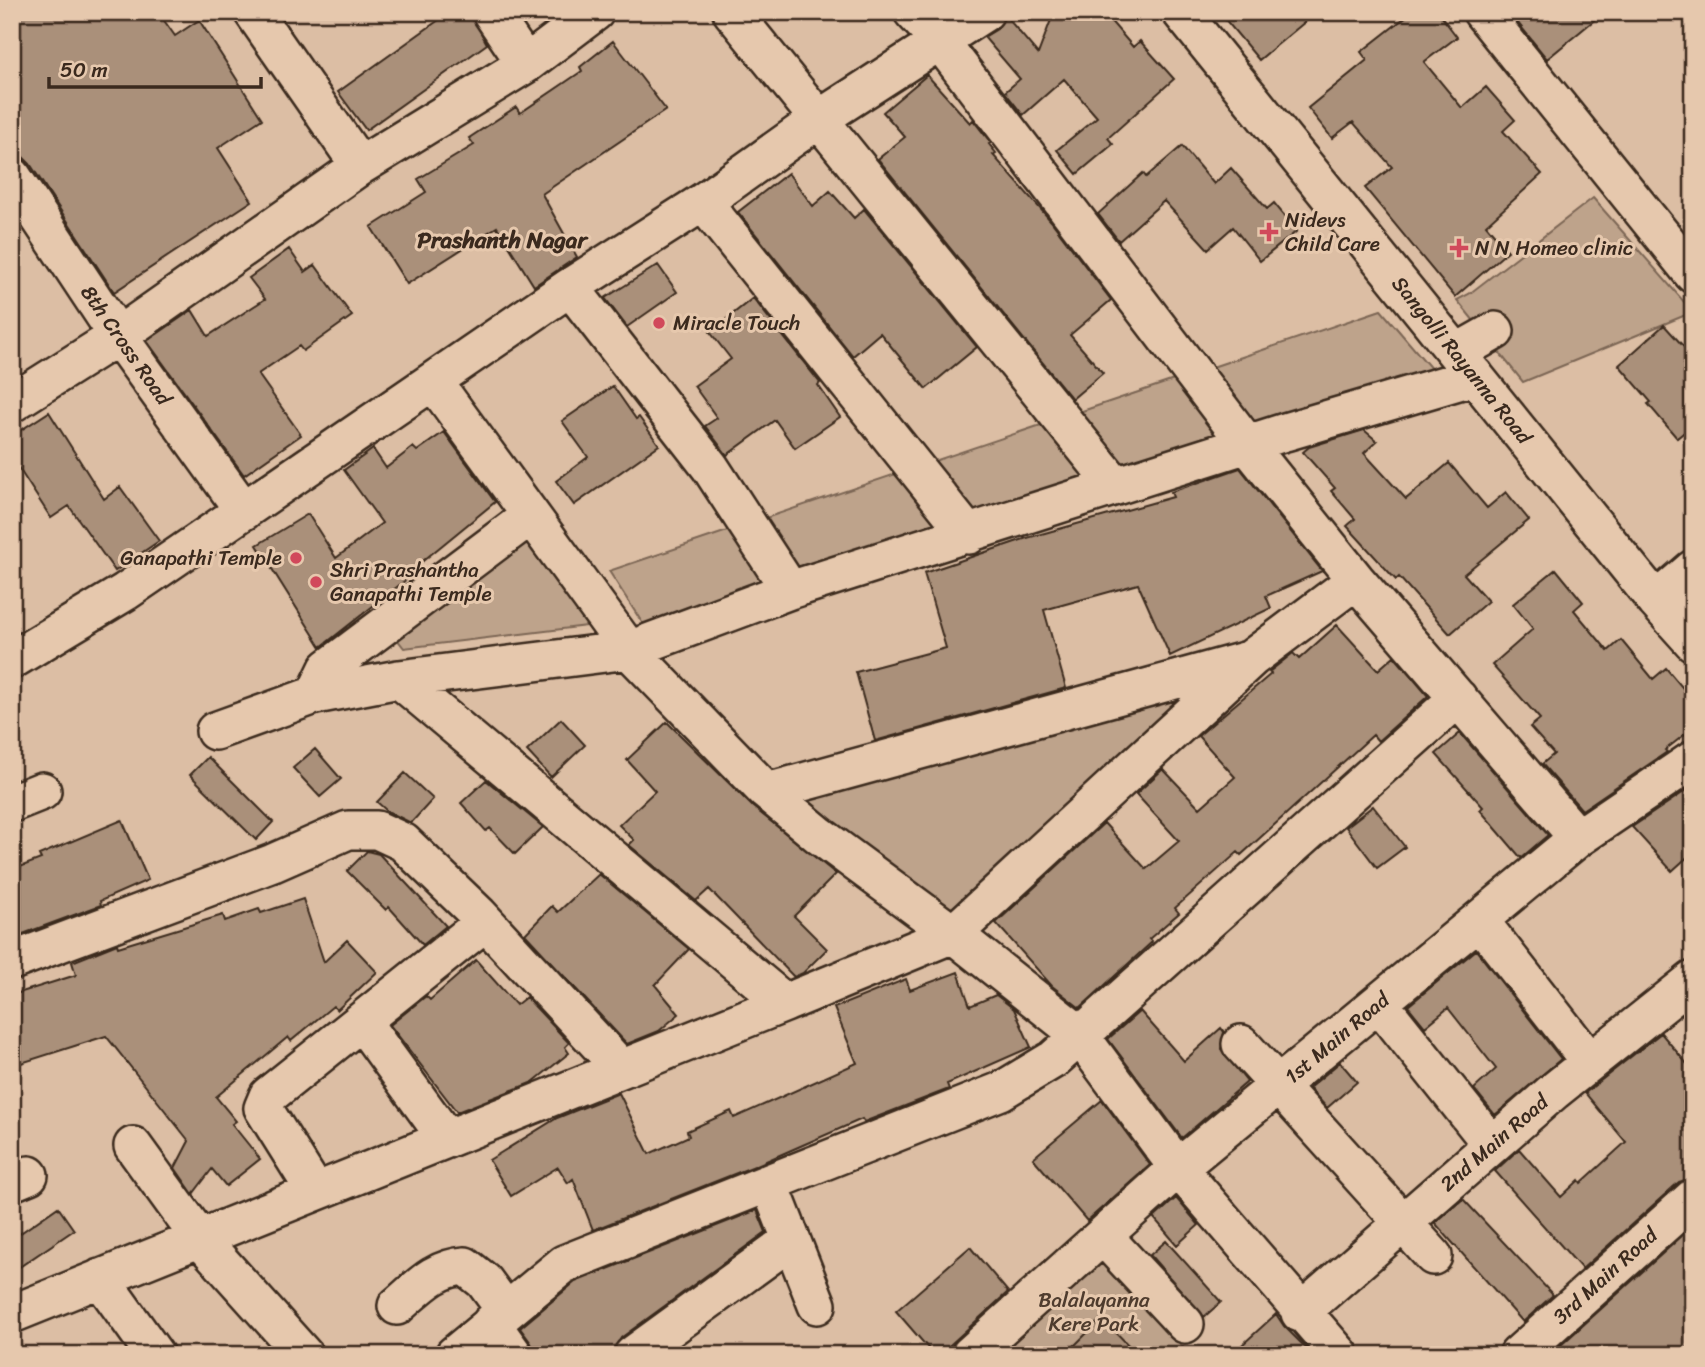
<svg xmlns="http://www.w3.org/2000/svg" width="1705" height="1367" viewBox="0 0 1705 1367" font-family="Sriracha,sans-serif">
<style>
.green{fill:#bea38b;stroke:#7c6654;stroke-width:2}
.building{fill:#aa907a;stroke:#3b2a1e;stroke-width:2}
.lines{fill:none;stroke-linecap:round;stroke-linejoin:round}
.minor-casing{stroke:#3b2a1e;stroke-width:42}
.minor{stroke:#e6c8ad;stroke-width:37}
.poi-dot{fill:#d1495b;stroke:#e6c8ad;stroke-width:2.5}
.labels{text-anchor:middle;stroke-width:6;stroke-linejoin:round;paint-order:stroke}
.poi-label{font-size:21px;fill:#3b2a1e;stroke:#e6c8ad;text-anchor:start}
.street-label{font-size:21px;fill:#3b2a1e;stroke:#e6c8ad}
.park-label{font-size:21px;fill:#4f3c2e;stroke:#e6c8ad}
.neighbourhood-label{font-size:23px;font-weight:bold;fill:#3b2a1e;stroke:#e6c8ad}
</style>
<rect width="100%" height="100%" fill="#dcbea4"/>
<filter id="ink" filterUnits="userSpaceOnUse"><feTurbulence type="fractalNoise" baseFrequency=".0143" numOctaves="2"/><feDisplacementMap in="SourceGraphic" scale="14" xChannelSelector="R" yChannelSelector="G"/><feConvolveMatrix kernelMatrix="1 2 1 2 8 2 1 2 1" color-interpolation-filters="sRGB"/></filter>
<g filter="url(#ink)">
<path class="green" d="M1593,198l100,114 -170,70 -66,-82 12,-6z
M1381,310l58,68 -796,246 -34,-53z
M518,521l69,105 -183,22 -10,-13z
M1223,674l-269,247 -166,-125z
M1098,1253l92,102h-209z"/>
<path class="building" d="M12,12h146l17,24 24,-16 63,99 -44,29 34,53 -138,91 -84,-128 -18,-18z
M450,12h20l17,32 -121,86 -28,-38z
M1054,12h49l30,35 7,-6 34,38 -66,59 5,6 -36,30 -20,-24 40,-33 -33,-38 -41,36 -18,-23 15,-13 -36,-42 13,-8 8,-14 33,39z
M1219,12h98l-58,48z
M1412,12h26l19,25 -33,25 38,46 24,-21 29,33 -12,11 39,43 -56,51 22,26 -53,46 -90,-109 27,-21 -39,-45 -21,16 -24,-30 59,-48 -6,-8z
M1509,12h95l-57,47z
M613,41l53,69 -124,84 35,63 -43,29 -37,-59 -90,57 -36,-57 55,-35 -8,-13 56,-34 -5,-7 47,-31 4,6 62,-42 -2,-4z
M927,75l43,48 3,-3 18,23 -2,1 7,9 -3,2 58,66 60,79 -41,35 33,38 -31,26 -194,-240 27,-22 -22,-25z
M1182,146l32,38 17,-16 36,41 7,-6 23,28 -37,30 -27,-34 -25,22 -44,-48 -45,40 -21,-27 45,-41 3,4z
M788,173l25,33 17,-15 24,27 10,-9 113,138 -51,42 -46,-56 -27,23 -115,-144z
M289,249l16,23 10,-7 37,51 -49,35 -4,-5 -41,28 43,61 -57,40 -97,-134 45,-31 16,26 57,-37 -16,-21z
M658,265l19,27 -50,35 -22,-29z
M753,298l67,85 -2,2 22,32 -45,31 -20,-28 -48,35 -22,-29 12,-8 -23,-32 37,-27 -21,-27z
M1664,325l29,32v68l-16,13 -29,-34 3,-2 -32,-37z
M613,386l23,33 3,-2 20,28 -85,60 -18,-24 32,-24 -26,-36z
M49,412l55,87 16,-12 39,54 -44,30 -46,-65 -18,12 -39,-60v-22z
M1364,430l13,11 -13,12 42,46 43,-36 38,45 19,-16 23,28 -65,54 24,27 -38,33 -51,-57 -3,3 -49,-54 8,-7 -24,-28 4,-3 -32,-36 6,-5z
M444,432l51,70 -82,67 3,3 -95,75 -64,-102 51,-31 28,44 46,-35 -38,-53 29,-21 13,19 27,-21 4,4z
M1240,468l82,103 -56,25 5,12 -101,48 -32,-72 -94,26 22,78 -191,53 -19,-69 90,-24 -22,-75 103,-35 146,-41 -2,-5z
M1556,569l27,33 -9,8 34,41 13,-11 32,39 13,-11 27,32v28l-28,22 2,2 -85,58 -40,-46 12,-10 -24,-27 10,-8 -48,-54 41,-36 -20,-25z
M1337,625l41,45 16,-14 34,40 -50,45 -5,-6 -101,92 -31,28 -3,-3 -63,56 4,5 -30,26 3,3 -72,66 -28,-22 -56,-63 108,-100 42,46 33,-28 -43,-47 27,-25 37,39 35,-31 -37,-41 73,-62 -2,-2 24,-19 6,6z
M561,719l24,26 -34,32 -24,-26z
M667,722l86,85 83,67 -42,42 33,33 -24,24 -9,4 -85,-88 -13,12 -67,-56 5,-5 -15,-15 36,-34 -28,-31z
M1460,733l88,102 -27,23 -41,-48 3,-3 -47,-53z
M315,749l26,30 -21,18 -27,-29z
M208,757l65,65 -17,18 -66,-65z
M405,773l28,26 -22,24 -24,-12 -10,-9z
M486,780l57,47 -28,27 -25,-26 -4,3 -25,-28z
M1693,786v66l-21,19 -40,-44z
M1373,806l32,41 -28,21 -31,-41z
M122,820l26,60 -48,21 1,4 -89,33v-68l29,-11 -2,-4z
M367,851l12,3 67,72 -23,19 -34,-38 -3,3 -39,-39z
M599,874l90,75 -34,36 24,29 -20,17 -32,13 -102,-110 27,-28 6,6z
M303,899l21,63 23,-22 30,32 -40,38 -4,-4 -42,35 -3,-4 -72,60 20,24 -4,3 28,35 -34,27 -14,-17 -19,25 -18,-26 14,-27 -83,-105 -94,30v-71l64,-20 -4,-13 45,-18 1,3 105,-32 2,6 34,-12 2,4z
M1476,950l85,109 -66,56 -21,-26 22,-20 -48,-61 -23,19 -17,-21z
M476,960l40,45 10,-8 43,46 -4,4 4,6 -36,29 -76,30 -67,-87 36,-29 4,4z
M958,972l12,34 26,-11 18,14 17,38 -84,37 2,5 -85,33 -2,-3 -105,46 -164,65 -20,-51 -5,4 -10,-16 -47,29 -22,-36 68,-42 62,-25 30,61 40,-18 -2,-5 44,-20 3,7 123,-55 -23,-55 72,-29 4,11z
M1140,1011l44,50 37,-33 3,4 -3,17 26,33 -65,56 -74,-99z
M1661,1033l32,38v107l-14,4 -97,87 -87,-98 24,-22 42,48 18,-17 2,3 45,-41 -41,-49z
M1340,1062l17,20 -30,26 -18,-20z
M1102,1100l48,65 -63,56 -54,-63z
M1176,1198l23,27 -22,20 -23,-27z
M1463,1199l90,96 -30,27 -88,-99z
M58,1207l16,23 -62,42v-33z
M757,1210l9,22 -145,106 -9,17h-77l-4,-12 -11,-15 55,-46z
M1693,1226v129h-143z
M1166,1241l55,61 -17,15 -54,-62z
M970,1247l38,45 -69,63h-5l-38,-44z
M1276,1314l8,12 25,25 -4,4h-74z
M1102,1318l36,37h-73z"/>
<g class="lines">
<g class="minor-casing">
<path id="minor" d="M253,12l107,154
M491,12l35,52
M732,12l384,474
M913,12l26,28 308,404 109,136 222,258
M1181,12l475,589 37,41
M1482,12l211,262
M12,176l106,160 126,175
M703,202l266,333
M570,287l133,-85 116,-83 166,-107
M1456,353l39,-22
M433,381l196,269 137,141 53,44 134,99 126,100 99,134 162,187
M12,403l106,-67 242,-170 166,-102 69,-52
M1656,601l37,-32
M12,660l113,-68 445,-305 140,180 80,123
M399,679l386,324 168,-69 299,-276 104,-78
M315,695l13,-27 202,-152
M215,731l100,-36 84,-16 230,-29 161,-60 495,-158 190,-56
M767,792l481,-132
M12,803l30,-12
M1479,920l111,142
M12,961l261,-98 75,-33h29l26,12 76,73 141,152
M1379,1003l113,142
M362,1022l85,117
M1241,1044l192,212
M133,1146l68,94 103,115
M12,1182l17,-7
M769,1183l48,122
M315,1191l-52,-83 5,-12 217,-174
M1104,1237l81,87
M100,1278l55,77
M397,1306c22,-19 38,-38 68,-40l19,15 22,30
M1300,1313l254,-222 139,-111
M12,1314l773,-311
M491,1323l23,32
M454,1355l110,-91 437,-173 53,-32 404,-361
M633,1355l158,-115
M970,1355l208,-187 301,-248 99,-82 115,-78
M1518,1355l175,-157"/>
</g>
<use href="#minor" class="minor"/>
</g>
</g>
<g class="poi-dot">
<path d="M1265.5 221.5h7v7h7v7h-7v7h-7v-7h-7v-7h7z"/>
<path d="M1455.5 237.5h7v7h7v7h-7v7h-7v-7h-7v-7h7z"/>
<circle cx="659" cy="323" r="7"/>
<circle cx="296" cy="558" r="7"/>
<circle cx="316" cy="582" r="7"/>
</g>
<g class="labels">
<g class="poi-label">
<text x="1285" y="227">Nidevs<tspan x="1285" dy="24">Child Care</tspan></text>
<text x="1475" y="255">N N Homeo clinic</text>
<text x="673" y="330">Miracle Touch</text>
<text x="282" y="565" text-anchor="end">Ganapathi Temple</text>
<text x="330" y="577">Shri Prashantha<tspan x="330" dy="24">Ganapathi Temple</tspan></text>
</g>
<g class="street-label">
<text transform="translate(126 345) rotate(55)" y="7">8th Cross Road</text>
<text transform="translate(1462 360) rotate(51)" y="7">Sangolli Rayanna Road</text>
<text transform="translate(1337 1038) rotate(-40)" y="7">1st Main Road</text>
<text transform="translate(1494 1143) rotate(-41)" y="7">2nd Main Road</text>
<text transform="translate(1605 1276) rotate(-42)" y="7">3rd Main Road</text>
</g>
<g class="park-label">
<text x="1094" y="1307">Balalayanna<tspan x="1094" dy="24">Kere Park</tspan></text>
</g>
<g class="neighbourhood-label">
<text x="502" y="248">Prashanth Nagar</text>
</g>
</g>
<rect width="1705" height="1367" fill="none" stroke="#e6c8ad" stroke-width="42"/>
<rect x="21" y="21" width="1663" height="1325" fill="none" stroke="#3b2a1e" stroke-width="2.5" filter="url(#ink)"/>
<path d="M49 77v10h212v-10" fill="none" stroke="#3b2a1e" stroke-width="3.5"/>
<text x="60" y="77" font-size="21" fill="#3b2a1e" stroke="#e6c8ad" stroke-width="5" paint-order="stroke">50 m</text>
</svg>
